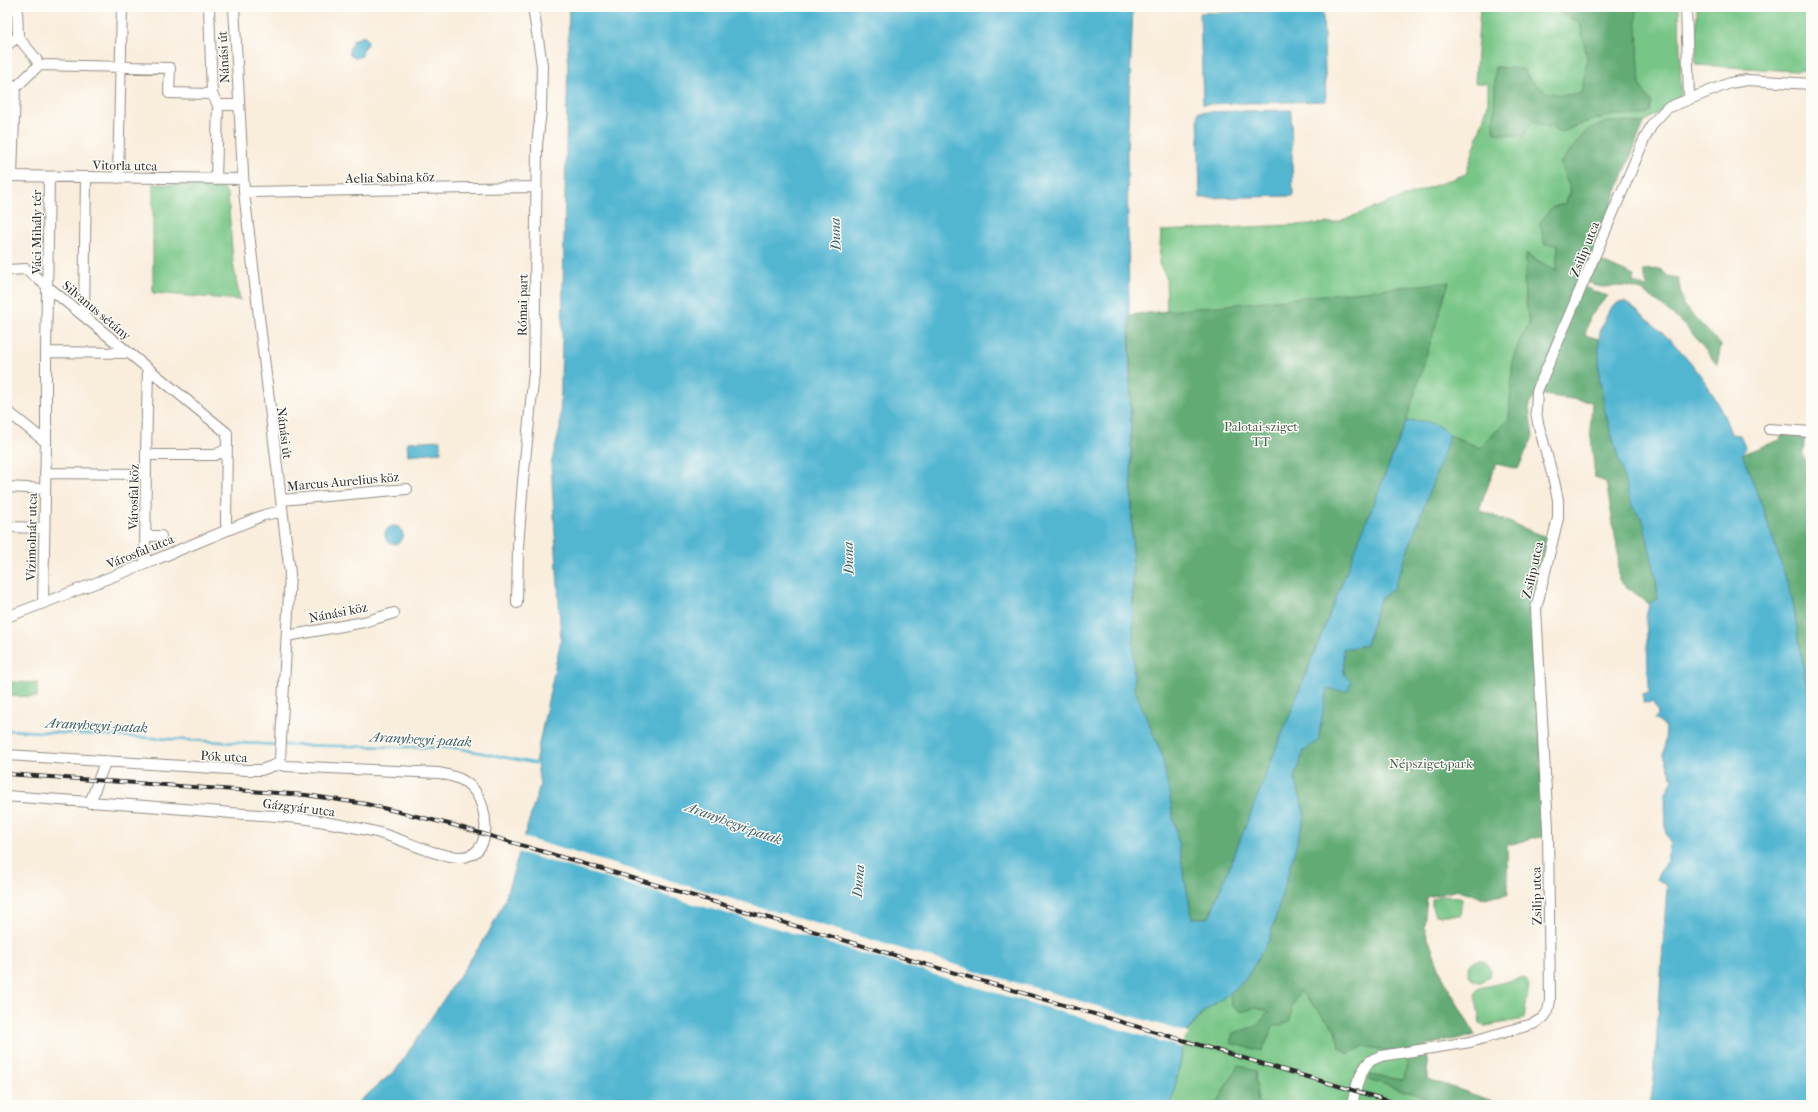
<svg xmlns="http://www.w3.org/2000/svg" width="1818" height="1112" viewBox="0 0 1818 1112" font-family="'IM FELL French Canon',serif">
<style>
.green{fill:#78c687;stroke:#527859}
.forest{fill:#62ab74;stroke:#466b50}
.water{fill:#53b6d1;stroke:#3f707e}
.pier{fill:#f9eddc}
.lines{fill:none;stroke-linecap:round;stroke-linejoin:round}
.stream{stroke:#53b6d1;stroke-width:2.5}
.minor-casing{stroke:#928c84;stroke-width:12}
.minor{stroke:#fff;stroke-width:10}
.rail-casing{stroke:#2b2b2b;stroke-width:4}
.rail{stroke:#fdfcf7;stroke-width:2.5;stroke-dasharray:8;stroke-linecap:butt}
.labels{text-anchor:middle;stroke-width:3;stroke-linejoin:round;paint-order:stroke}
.street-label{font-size:13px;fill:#2b2b2b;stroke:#fdfcf7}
.park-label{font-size:13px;fill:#46614b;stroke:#fdfcf7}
.water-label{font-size:14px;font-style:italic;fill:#395c65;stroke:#fdfcf7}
</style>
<rect width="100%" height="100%" fill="#fdfcf7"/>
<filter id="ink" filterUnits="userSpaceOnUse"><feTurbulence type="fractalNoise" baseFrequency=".025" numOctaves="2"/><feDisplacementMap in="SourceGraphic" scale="8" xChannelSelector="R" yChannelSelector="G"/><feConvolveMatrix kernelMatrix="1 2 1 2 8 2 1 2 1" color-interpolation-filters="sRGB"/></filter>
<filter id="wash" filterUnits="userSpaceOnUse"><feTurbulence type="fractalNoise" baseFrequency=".012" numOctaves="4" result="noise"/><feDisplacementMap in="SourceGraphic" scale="16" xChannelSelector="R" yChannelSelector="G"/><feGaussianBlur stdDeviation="0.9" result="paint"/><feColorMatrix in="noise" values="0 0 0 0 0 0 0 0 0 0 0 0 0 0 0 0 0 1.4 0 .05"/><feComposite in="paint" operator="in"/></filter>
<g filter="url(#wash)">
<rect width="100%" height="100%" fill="#f9eddc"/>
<path class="green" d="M1480,7h199l2,89 -37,27 -37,-1 -43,82 -13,4 7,37 -2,26 -29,-17 -3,32 5,38 -9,16 -7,19 -4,59 -29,30 -27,-11 43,26 -17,47 74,30 -17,69 7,227 -36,9 1,49 -24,4 -26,-8 -31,7 -4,30 20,51 32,57 -49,10 2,34 76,26h-333l10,-46 1,-20 22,-27 26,-19 15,-13 161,-558 -276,-107 37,-4 -1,-34 -7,-13 2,-33 173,-8 132,-49 22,-70v-21h-13z
M1697,7h114v65l-115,-7z
M153,184l70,3 5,8 5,68 7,37 -87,-7z
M11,682l26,1v14l-27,-1z
M1440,896l20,1 2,2 -2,16h-25l-3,-7v-9z
M1468 971a11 11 0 1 1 22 0a11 11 0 1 1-22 0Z
M1522,978l4,3 3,4 -5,34 -39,7 -5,-3 -5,-30 4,-5z"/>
<path class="forest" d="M1555,7h81l4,79 12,17 -2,9c-10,7 -21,2 -33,3 -19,2 -38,10 -55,17l-30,-11 -8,15 -30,-3 1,-66 28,2c13,24 33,29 59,24l5,-35 -7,-36 -18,-7z
M1607,122l37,1 -53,134 43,19 -1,6 15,7 -5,-19 17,-1 8,7 10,2 5,27 38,40 -4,20 -25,-32 -20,-19 -22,-18 -12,-7 -13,-3 -24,1 -15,-5 -2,5 23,9 -17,21 -5,18 14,4v36l6,36 27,95 11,14 13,57 2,21 -9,6 -30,-23 -1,-27 -12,-72 -11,-4 -5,-49 2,-27 -55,-8 -8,11 4,32 -15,32 -22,-5 -17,46 74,30 -17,69 7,227 -36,9 1,49 -24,4 -26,-8 -31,7 -3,30 19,51 32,57 -49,10 2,34 76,26h-56l-80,-26 2,-4 34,5 4,-25 -44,-9 -15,8 -10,-6 -3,-18 -36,-39 -8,15 -2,16 -17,5 -11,24 -32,-8 3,-10 23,-7 13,-14 -13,-5 -14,5 -11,-7 -1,-12 15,-13 24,-40 36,-125 -10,-37 9,-28 14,-9 9,-53 15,3 6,-1 -4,-16 -1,-25 23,-4 14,-46 14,-11 56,-153 30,13 29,-30 4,-59 7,-19 9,-16 -5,-38 2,-32 30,17 2,-26 -14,-1 -4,-21 11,-15 13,-4 7,-12 -11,-29 27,-33z
M1449,282l-43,140 -197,496h-17l-30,-163 -28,-67 -4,-373z
M1781,435l24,1 -2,18 8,27v87h-2l2,11v134l-19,-115 -28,-87 -22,-57 38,-14z
M1238,1065l17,6 3,34h-52l12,-3z"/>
<path class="water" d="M569,7h564l-6,146 7,535 28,67 30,163h17l197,-496c19,-4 30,1 44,13l-56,153 -14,11 -14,46 -23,4 1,25 7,8 -3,8 -6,1 -15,-3 -9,53 -14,9 -9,28 10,37 -36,125 -24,40 -15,13 -27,19 -21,27 -1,20 -10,46h-816l41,-35 93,-138 15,-30 36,-117 -4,-27 25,-119 -10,-175 9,-35z
M1323,10l3,91 -123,3 -3,-91z
M364,36l3,3 1,4 -5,6 -1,7 -7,2 -5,-3 -1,-7 3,-2 1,-6z
M1291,110l2,86 -93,2 -2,-86z
M1619,302h6c46,33 88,77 106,132l9,1 6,13 -4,6 22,57 28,87 19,115v392h-161l4,-27 13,-192 -10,-7 9,-17 5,-19 -5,-9 -1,-40 8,-14 -9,-25 2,-28 -12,-8 4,-6 -4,-11 -11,1v-9l6,-2 -3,-76 3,-12 9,-6 -2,-21 -13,-57 -11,-14 -27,-95 -6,-36v-36l2,-11 8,-18z
M440,440l1,12 -33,3 -1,-13z
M385 535a9 9 0 1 1 18 0a9 9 0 1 1-18 0Z"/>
<path class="pier" d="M522,837l390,115 277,81 -5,7 -1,8 -509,-150 -156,-46z"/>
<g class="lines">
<path class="stream" d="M7,730l271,15
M283,745l173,3 83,16"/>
</g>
</g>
<g filter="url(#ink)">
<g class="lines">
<g class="minor-casing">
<path id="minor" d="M209,7l3,87 6,11 -2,75
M234,7l10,185 46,382 -10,185 -2,5
M1686,7l3,91
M7,45l11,-8
M39,65l131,3 -1,25 43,1
M7,80l8,8
M218,105h21
M7,176l236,3
M12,176l3,-88 24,-23 -3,-6 -18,-22 -1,-30
M49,177l-3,175 82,1
M118,178l4,-171
M244,192l292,-5
M7,270l19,-1 201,164 -1,91 2,6
M84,316l2,-138
M148,369l-2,86h69l10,-5
M7,411l39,31 -3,161
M1769,429l42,3
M46,442v-90
M45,473l101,1
M7,487l38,2
M281,500l126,-11
M7,527l37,1
M145,536h16
M145,564l1,-109
M517,603l1,-56 5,-66 11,-109 3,-227 4,-34 1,-46 -9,-58
M7,617l138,-53 119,-49 18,-4
M287,636l77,-14 30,-9
M7,755l239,15h15l17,-6 7,2 154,7c13,3 25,5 34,16 16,18 21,68 -13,68 -29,-1 -56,-18 -84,-25 -20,-5 -41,-8 -62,-12 -28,-4 -56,-5 -84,-7 -74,-7 -149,-11 -223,-17
M90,803l15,-41
M1352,1105c2,-13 8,-34 17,-43 3,-3 8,-4 12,-6l89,-14 63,-18 10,-6 5,-7 2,-11 -2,-172 -12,-219 22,-91v-18l-4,-19 -16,-58 -2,-11 1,-21 107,-251 9,-17 14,-15 63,-25 17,-3 64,4"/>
</g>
<use href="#minor" class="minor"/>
<g class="rail-casing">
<path id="rail" d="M7,774l299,21 60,9 87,21 950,280"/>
</g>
<use href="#rail" class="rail"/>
</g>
</g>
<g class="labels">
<g class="street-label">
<text transform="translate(223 57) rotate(-93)" y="5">Nánási út</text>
<text transform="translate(125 165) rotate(1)" y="5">Vitorla utca</text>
<text transform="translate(390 177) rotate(-1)" y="5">Aelia Sabina köz</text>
<text transform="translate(36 232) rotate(-90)" y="5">Váci Mihály tér</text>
<text transform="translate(1584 249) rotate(-68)" y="5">Zsilip utca</text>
<text transform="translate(522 305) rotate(-89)" y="5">Római part</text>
<text transform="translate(97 310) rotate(40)" y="5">Silvanus sétány</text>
<text transform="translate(285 433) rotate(83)" y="5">Nánási út</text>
<text transform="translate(343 481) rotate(-5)" y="5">Marcus Aurelius köz</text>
<text transform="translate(133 497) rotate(-89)" y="5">Városfal köz</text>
<text transform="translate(31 537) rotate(-89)" y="5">Vízimolnár utca</text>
<text transform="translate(140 551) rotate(-22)" y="5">Városfal utca</text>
<text transform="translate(1532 570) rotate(-77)" y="5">Zsilip utca</text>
<text transform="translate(338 612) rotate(-11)" y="5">Nánási köz</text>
<text transform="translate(224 756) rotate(3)" y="5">Pók utca</text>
<text transform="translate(299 807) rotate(7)" y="5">Gázgyár utca</text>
<text transform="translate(1536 896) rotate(-91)" y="5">Zsilip utca</text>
</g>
<g class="park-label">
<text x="1261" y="431">Palotai-sziget<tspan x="1261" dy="15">TT</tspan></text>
<text x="1431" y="768">Népsziget park</text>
</g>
<g class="water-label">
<text transform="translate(835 234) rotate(-92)" y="5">Duna</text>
<text transform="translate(848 558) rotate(-92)" y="5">Duna</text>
<text transform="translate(97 725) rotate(3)" y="5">Aranyhegyi-patak</text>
<text transform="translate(421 739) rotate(3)" y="5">Aranyhegyi-patak</text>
<text transform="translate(734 823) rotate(20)" y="5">Aranyhegyi-patak</text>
<text transform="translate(858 881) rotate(-86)" y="5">Duna</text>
</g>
</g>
<rect width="1818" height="1112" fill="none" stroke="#fdfcf7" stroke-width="24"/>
</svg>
